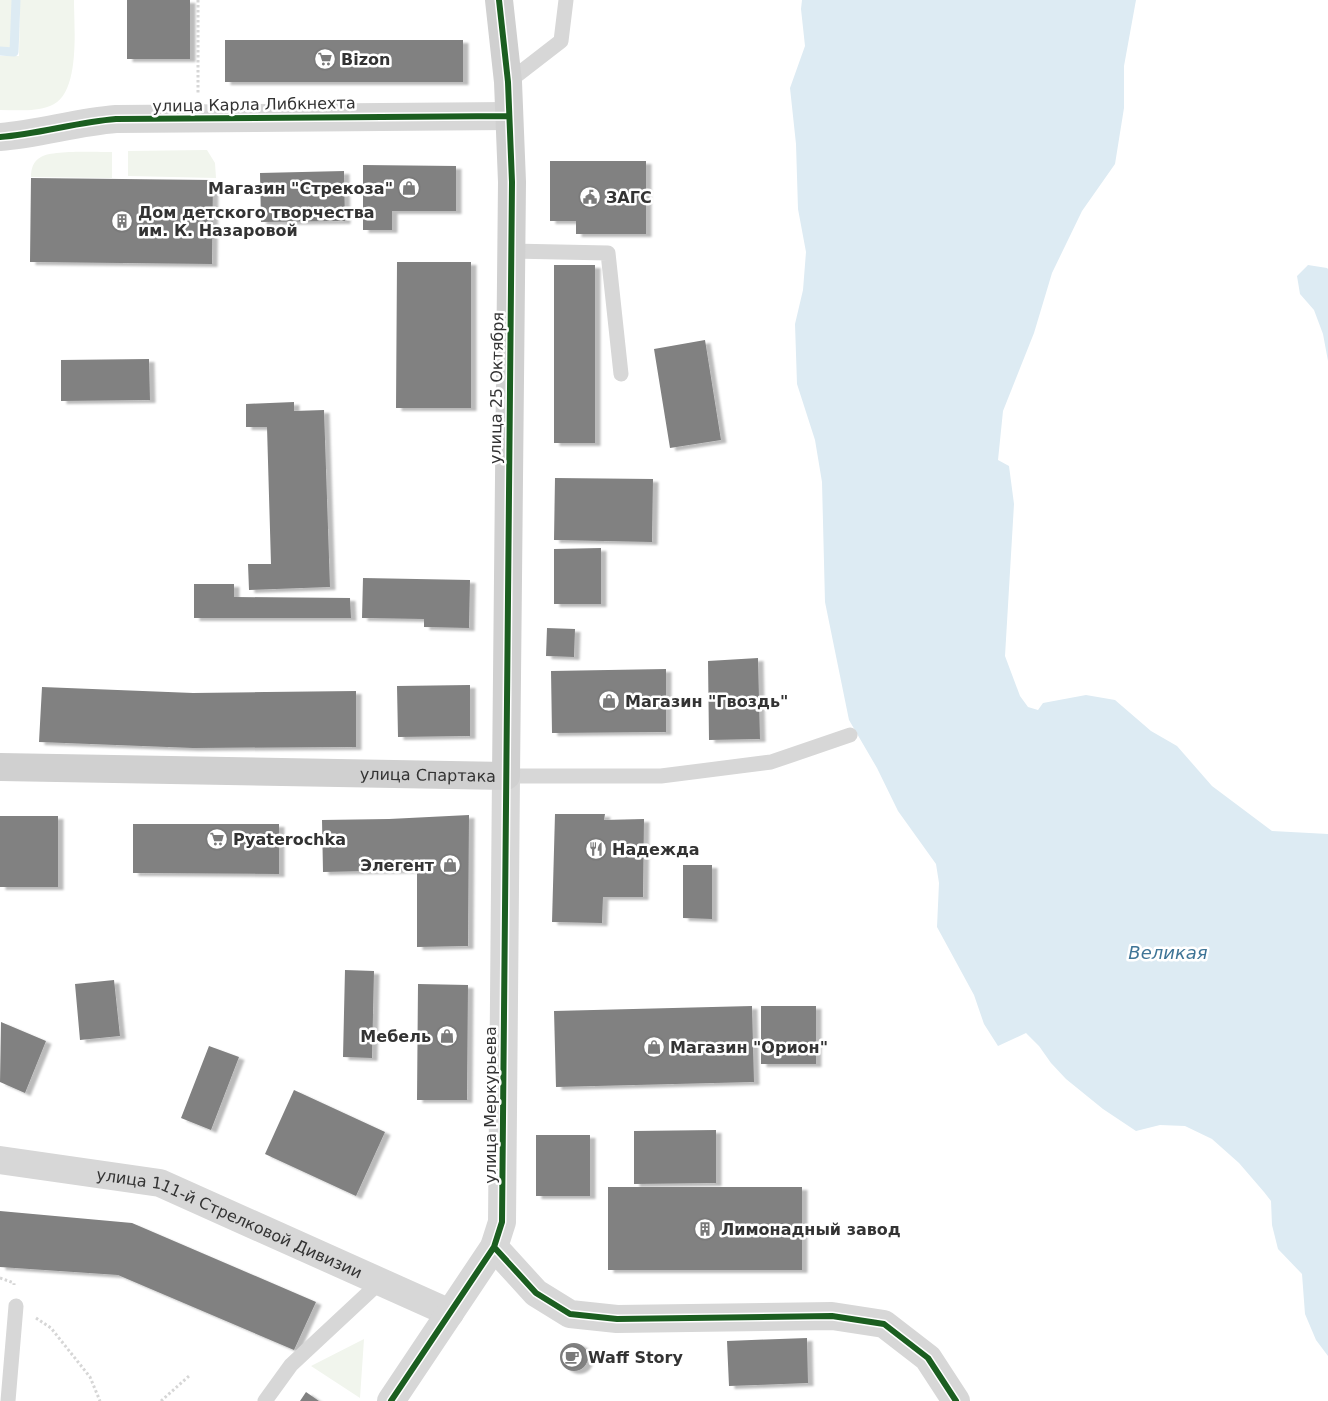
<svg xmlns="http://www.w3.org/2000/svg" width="1328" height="1401" viewBox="0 0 1328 1401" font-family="'DejaVu Sans',sans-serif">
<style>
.green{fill:#f1f5ed}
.water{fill:#ddebf3}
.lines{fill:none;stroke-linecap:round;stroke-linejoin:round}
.stream{stroke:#ddebf3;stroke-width:9}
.building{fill:#818181;filter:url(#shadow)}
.path{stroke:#d6d6d6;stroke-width:3;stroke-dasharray:2.5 2.5;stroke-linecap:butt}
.lane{stroke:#d7d7d7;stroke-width:15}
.street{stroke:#d7d7d7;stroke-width:28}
.secondary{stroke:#d0d0d0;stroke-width:28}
.cycleway-casing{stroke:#fff;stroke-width:9}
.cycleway{stroke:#1b5e20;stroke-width:6}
.labels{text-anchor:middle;stroke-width:5;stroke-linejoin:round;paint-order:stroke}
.poi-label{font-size:16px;font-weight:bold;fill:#333;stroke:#fff;text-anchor:start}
.street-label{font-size:16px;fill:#333;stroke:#fff}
.water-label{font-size:18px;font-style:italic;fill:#3f7597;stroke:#fff}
</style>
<defs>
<filter id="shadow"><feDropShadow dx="5.5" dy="3" stdDeviation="1" flood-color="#0004"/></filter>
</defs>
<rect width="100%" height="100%" fill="#fff"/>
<path class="green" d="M0,0h15l-1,47h-14z
M20,0h54c0,27 7,96 -24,106 -16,6 -34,4 -50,4v-54h19z
M207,150l8,13 1,15 -88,-2v-25z
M112,152v26l-81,-1c0,-8 2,-16 10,-20 11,-7 55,-5 71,-5z
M364,1339l-4,59 -49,-32z"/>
<path class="water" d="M802,0h334l-12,66v42l-9,56 -33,47 -30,62 -18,60 -31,78 -5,49 11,6 5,38 -9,152 15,40 8,11 10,3 5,-7 43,-8 29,5 36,31 26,15 35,40 60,45 56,3v522l-12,-16 -11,-26 -3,-40 -24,-25 -6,-24 -1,-24 -7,-9 -25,-29 -27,-24 -27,-13 -25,-1 -24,6 -33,-22 -37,-30 -15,-16 -12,-17 -13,-13 -28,13 -14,-22 -10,-29 -37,-68 2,-44 -3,-19 -38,-53 -21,-43 -28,-48 -24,-118 -3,-120 -7,-42 -18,-56 -2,-60 8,-34 3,-38 -8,-43 -2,-65 -6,-56 15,-42 -4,-37z
M1308,265l19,3 1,1v92l-5,-27 -9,-24 -14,-16 -3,-18z"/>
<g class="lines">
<path class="stream" d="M0,51l14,1 2,-52"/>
</g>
<path class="building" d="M127,0h63v59h-63z
M225,40h238v42h-238z
M550,161h96v73h-70v-13h-26z
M363,165l93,1v45h-64v19h-29z
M344,171l1,50 -84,1 -1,-49z
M31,178l182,2 -1,84 -182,-2z
M397,262h74v146h-75z
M554,265h41v178h-41z
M705,340l16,100 -51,8 -16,-99z
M149,359l1,41 -89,1v-41z
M294,402v9l30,-1 6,177 -81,3 -1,-26h23l-4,-137h-21v-23z
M555,478l98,1 -1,63 -98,-2z
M601,548v56h-47v-55z
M363,578l107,2 -1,48 -45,-1v-8l-62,-1z
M194,584h40v13l116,1 1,20h-157z
M547,628l28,1 -1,28 -28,-1z
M758,658l2,81 -51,1 -1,-79z
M666,669v63l-114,1 -1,-62z
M470,685v51l-72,1 -1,-51z
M42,687l151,6 163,-2v56l-163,1 -154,-6z
M555,814h50l-1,6 40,-1 -1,78h-40l-1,26 -50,-1z
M469,815l-1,131 -51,1v-77l-94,2 -1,-52 67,-1z
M0,816h58v71h-58z
M133,824h146v50l-146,-1z
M683,865h29v54l-29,-1z
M345,970l29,1 -2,87 -29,-1z
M114,980l6,56 -40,4 -5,-56z
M418,984l50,1 -1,115h-50z
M752,1006l2,76 -198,5 -2,-76z
M761,1006h55v58h-55z
M1,1022l45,19 -21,52 -25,-11z
M209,1046l30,11 -28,73 -30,-12z
M294,1090l91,42 -29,64 -91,-42z
M716,1130v53l-82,1v-53z
M536,1135h54v61h-54z
M608,1187h194v83h-194z
M0,1211l132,12 184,79 -22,48 -176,-75 -118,-8z
M807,1338l1,45 -79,3 -2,-45z
M560 1357a14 14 0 1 1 28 0a14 14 0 1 1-28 0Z
M306,1392l13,9h-19z"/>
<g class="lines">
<path class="path" d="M198,0v93
M0,1278l14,5v2
M36,1318l15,10 39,49 10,24
M161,1401l28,-25"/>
<path class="lane" d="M508,82l53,-41 5,-41
M511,251l97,2 13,121
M506,776h155l110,-14 79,-27
M8,1401l8,-95
M265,1401l26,-36 89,-83"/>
<g class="street">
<path d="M0,137c39,-3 77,-15 116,-18l393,-3"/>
<path id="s1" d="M0,1160l160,23 290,130"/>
<path d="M494,1247l42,46 34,21 47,5 215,-3 52,8 44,34 28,43"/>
<path d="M391,1401l103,-154 8,-25 4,-446"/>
</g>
<path class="secondary" id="s2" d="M0,767l506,9 6,-594 -4,-100 -9,-82"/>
<g class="cycleway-casing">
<path id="cycleway" d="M0,137c39,-3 77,-15 116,-18l393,-3
M494,1247l42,46 34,21 47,5 215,-3 52,8 44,34 28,43
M391,1401l103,-154 8,-25 10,-1040 -4,-100 -9,-82"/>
</g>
<use href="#cycleway" class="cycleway"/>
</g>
<defs>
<g id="supermarket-ring" transform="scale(1.125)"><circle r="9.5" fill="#fff" stroke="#7a7a7a" stroke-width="1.5"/><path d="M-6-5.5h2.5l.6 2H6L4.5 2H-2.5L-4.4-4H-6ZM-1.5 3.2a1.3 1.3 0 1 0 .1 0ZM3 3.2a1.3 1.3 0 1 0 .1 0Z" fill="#7a7a7a"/></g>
<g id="shop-ring" transform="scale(1.125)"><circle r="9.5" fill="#fff" stroke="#7a7a7a" stroke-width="1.5"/><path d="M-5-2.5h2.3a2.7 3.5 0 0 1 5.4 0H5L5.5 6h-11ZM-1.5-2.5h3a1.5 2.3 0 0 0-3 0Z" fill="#7a7a7a"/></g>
<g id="civic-ring" transform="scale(1.125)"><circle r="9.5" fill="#fff" stroke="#7a7a7a" stroke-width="1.5"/><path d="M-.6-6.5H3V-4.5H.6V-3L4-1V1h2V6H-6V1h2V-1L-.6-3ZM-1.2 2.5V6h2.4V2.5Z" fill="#7a7a7a"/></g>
<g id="building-ring" transform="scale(1.125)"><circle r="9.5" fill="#fff" stroke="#7a7a7a" stroke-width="1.5"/><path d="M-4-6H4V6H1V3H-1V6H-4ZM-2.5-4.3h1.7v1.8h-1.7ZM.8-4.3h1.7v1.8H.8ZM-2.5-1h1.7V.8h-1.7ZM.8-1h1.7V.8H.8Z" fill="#7a7a7a"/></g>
<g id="restaurant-ring" transform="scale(1.125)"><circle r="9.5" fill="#fff" stroke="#7a7a7a" stroke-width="1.5"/><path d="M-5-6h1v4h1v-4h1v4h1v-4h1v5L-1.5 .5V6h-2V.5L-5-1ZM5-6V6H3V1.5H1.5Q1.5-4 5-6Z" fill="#7a7a7a"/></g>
<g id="cafe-ring" transform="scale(1.125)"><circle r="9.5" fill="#fff" stroke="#7a7a7a" stroke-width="1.5"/><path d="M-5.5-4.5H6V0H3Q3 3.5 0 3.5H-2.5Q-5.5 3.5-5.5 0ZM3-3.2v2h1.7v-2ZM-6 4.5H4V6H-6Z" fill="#7a7a7a"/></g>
</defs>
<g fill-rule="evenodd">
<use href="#supermarket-ring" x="325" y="59"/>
<use href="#shop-ring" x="409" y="188"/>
<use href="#civic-ring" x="590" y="197"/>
<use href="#building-ring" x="122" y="221"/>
<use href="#shop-ring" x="609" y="701"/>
<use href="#supermarket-ring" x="217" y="839"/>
<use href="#restaurant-ring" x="596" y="849"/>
<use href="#shop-ring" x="450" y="865"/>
<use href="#shop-ring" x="447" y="1036"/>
<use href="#shop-ring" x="654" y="1047"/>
<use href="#building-ring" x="705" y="1229"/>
<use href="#cafe-ring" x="572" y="1357"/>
</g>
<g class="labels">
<g class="poi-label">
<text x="341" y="65">Bizon</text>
<text x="393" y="194" text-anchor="end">Магазин "Стрекоза"</text>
<text x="606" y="203">ЗАГС</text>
<text x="138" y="218">Дом детского творчества<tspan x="138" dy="18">им. К. Назаровой</tspan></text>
<text x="625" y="707">Магазин "Гвоздь"</text>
<text x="233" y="845">Pyaterochka</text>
<text x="612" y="855">Надежда</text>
<text x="434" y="871" text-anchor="end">Элегент</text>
<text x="431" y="1042" text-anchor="end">Мебель</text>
<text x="670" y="1053">Магазин "Орион"</text>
<text x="721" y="1235">Лимонадный завод</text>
<text x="588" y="1363">Waff Story</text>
</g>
<g class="street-label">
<text transform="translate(254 104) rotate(-1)" y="6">улица Карла Либкнехта</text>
<text transform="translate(496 388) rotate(-89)" y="6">улица 25 Октября</text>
<text dy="6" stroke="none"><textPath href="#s2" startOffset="428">улица Спартака</textPath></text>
<text transform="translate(490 1105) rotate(-90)" y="6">улица Меркурьева</text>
<text dy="6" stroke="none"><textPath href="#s1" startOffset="240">улица 111-й Стрелковой Дивизии</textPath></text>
</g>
<g class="water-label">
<text x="1168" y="959">Великая</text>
</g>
</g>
</svg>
